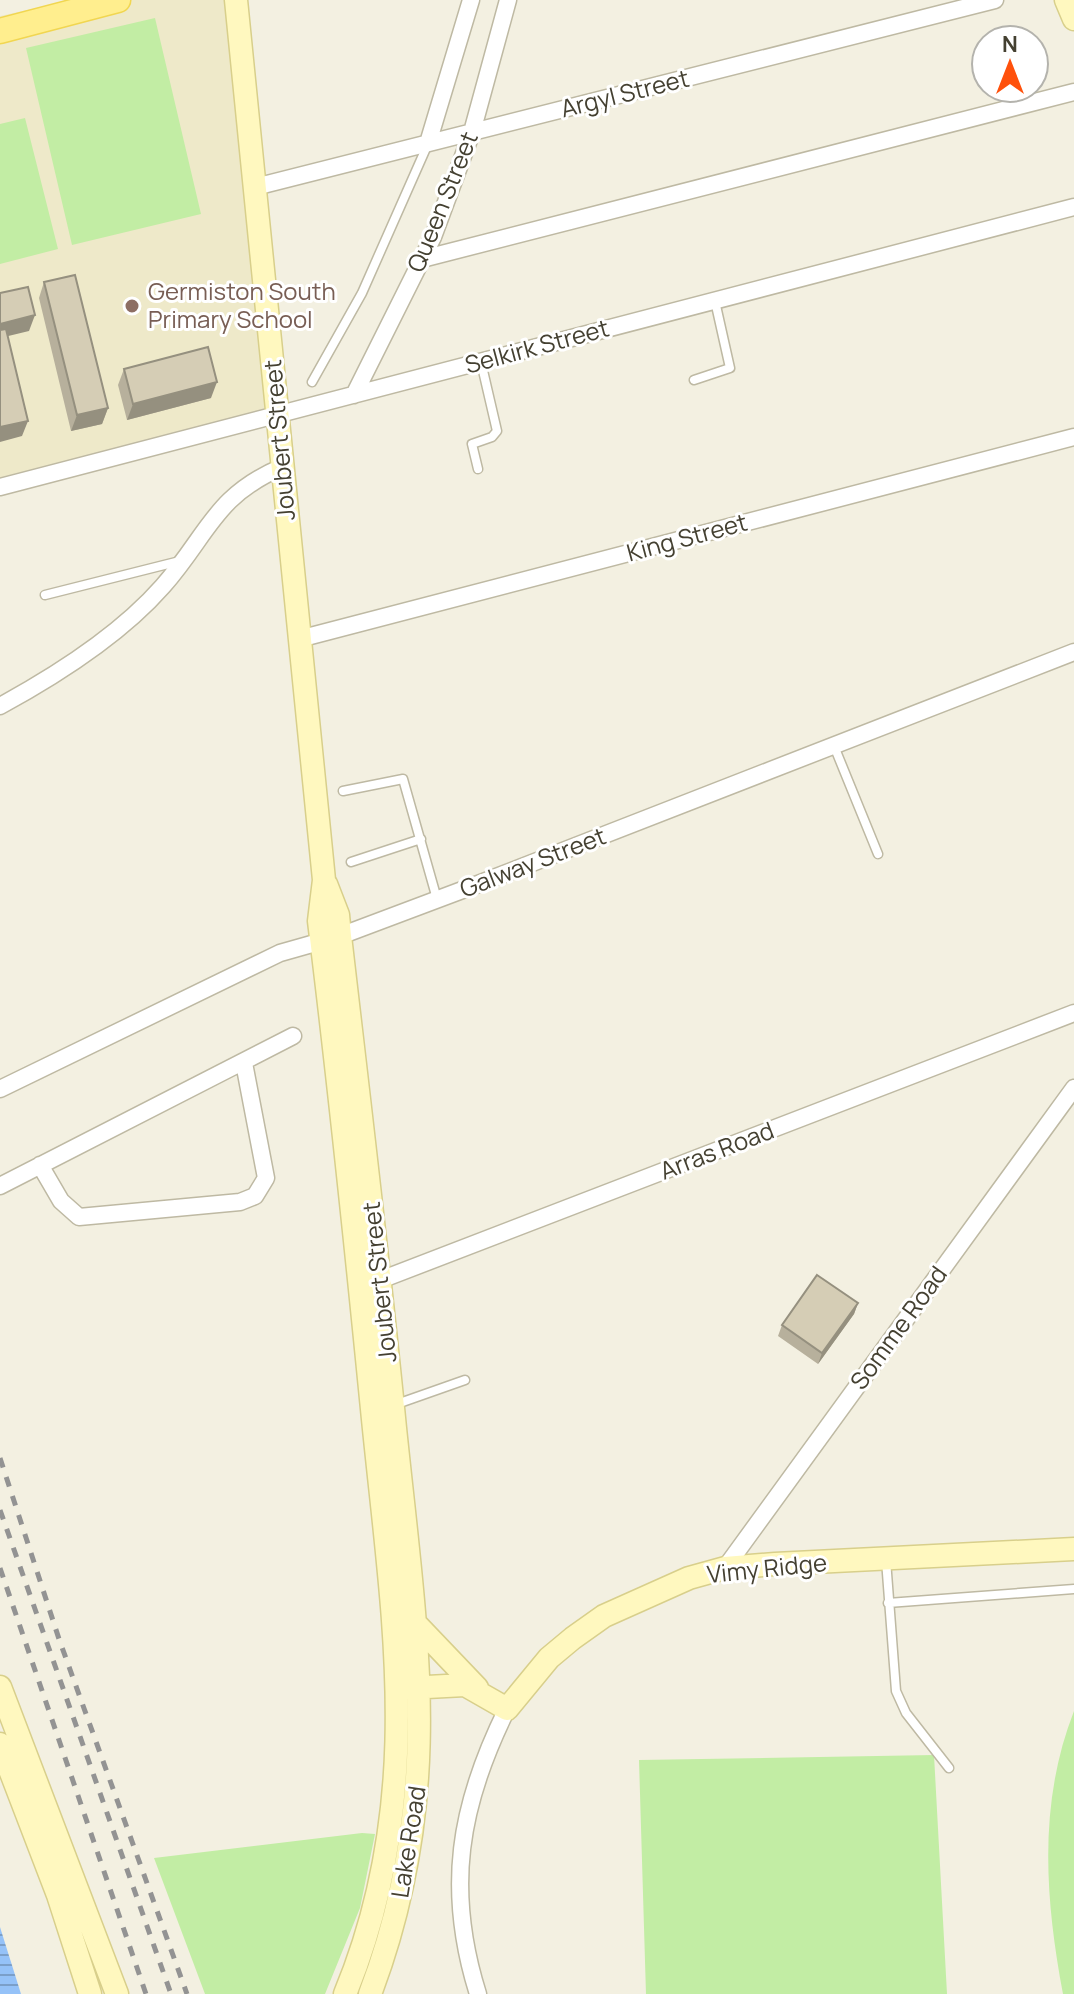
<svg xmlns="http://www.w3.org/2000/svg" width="1074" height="1994" viewBox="0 0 1074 1994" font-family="Manrope,sans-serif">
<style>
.education{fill:#eee9c9}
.green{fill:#c2eda4}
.water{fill:url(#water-rules)}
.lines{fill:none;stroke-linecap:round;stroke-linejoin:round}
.service-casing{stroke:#beb9a3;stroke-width:11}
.minor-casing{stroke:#beb9a3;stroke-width:19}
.secondary-casing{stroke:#d8cf8b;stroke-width:25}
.primary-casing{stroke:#f1d651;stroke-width:27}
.service{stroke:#fff;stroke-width:8}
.minor{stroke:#fff;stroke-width:16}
.secondary{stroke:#fff8bf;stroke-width:22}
.primary{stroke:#ffee8e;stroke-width:24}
.rail{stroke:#939393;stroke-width:5;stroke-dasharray:10 10;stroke-linecap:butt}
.wall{fill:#b7b09c}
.shaded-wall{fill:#95907f}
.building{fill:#d5cdb5;stroke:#95907f;stroke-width:2}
.education-dot{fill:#8d6e63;stroke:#fff;stroke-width:3}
.labels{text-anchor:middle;stroke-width:6;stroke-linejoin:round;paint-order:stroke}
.street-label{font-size:24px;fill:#444031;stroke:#fff}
.education-label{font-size:24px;fill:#785e54;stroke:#fff;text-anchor:start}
</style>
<defs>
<pattern id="water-rules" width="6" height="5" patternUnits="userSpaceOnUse" patternTransform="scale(2)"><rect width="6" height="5" fill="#95c2f8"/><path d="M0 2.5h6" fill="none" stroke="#7b9fc9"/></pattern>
</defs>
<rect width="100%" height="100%" fill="#f3f0e1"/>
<path class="education" d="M73,0h160l43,422 -276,70v-476z"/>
<path class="green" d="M155,18l46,196 -129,31 -46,-197z
M25,118l33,131 -58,15v-140z
M1074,1711v283h-11c-18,-96 -25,-191 11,-283z
M934,1755l13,239h-301l-7,-234z
M362,1833l13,1 -15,74 -35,86h-120l-51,-136z"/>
<path class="water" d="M0,1927l21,67h-21z"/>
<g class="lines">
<g class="service-casing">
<path id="service" d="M694,380l36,-12 -15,-67
M312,382l50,-89 65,-147
M478,469l-6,-25 20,-7 5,-6 -16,-69
M45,595l135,-34
M834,746l44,108
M343,791l60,-12 34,120
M351,862l70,-23
M394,1405l71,-25
M886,1560l10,131 10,22 43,55
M888,1603l186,-14"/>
</g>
<g class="minor-casing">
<path id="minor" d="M428,143l43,-143
M255,187l740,-187
M422,259l652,-167
M354,395l79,-158 39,-105 36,-132
M0,487l1074,-280
M299,639l775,-202
M0,706c57,-31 120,-71 163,-120 45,-51 51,-90 119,-119
M0,1089l280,-136 60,-17 133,-50 601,-234
M40,1165l21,36 18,16 161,-15 15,-6 11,-18 -22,-115
M0,1186l293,-150
M370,1284l704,-271
M725,1568l349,-480
M478,1994c-33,-105 -19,-188 29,-285"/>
</g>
<g class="secondary-casing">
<path id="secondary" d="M236,0l88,880 -5,41c20,162 37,325 53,488 20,206 55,387 -27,585
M1066,0l8,19
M326,884l12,31 2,21c19,164 39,328 55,492 21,205 51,366 -25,566
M414,1622l63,66
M0,1687l117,307
M408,1688l57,-3 42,24 42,-51 24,-20 31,-22 85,-38 36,-10 50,-4 299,-15
M0,1744l58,151 32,99"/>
</g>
<g class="primary-casing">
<path id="primary" d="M0,31l118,-31"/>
</g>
<use href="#service" class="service"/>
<use href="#minor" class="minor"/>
<use href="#secondary" class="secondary"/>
<use href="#primary" class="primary"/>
<path class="rail" d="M0,1458l59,181 128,355
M0,1510l171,484
M0,1568l146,426"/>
</g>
<path class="wall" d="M44,282l64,126 -6,16 -31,7 -32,-133z
M124,369l87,29 -84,22 -9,-35z
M858,1303l-4,11 -36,50 -40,-28 4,-11z"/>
<path class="shaded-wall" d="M35,315l-6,16 -29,7v-14z
M217,382l-6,16 -84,22 6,-16z
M108,408l-6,16 -31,7 6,-16z
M28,421l-6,15 -22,6v-15z
M858,1303l-4,11 -36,50 4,-11z"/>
<path class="building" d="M75,275l33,133 -31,7 -33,-133z
M28,287l7,28 -35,9v-31z
M6,329l22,92 -28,6v-97z
M208,347l9,35 -84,22 -9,-35z
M817,1275l41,28 -36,50 -40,-28z"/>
<circle class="education-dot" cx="132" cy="306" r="8"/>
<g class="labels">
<g class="street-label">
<text transform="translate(625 94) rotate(-14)" y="8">Argyl Street</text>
<text transform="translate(443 202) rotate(-68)" y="8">Queen Street</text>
<text transform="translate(537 347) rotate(-15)" y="8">Selkirk Street</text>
<text transform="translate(280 440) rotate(-95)" y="8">Joubert Street</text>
<text transform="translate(687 538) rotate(-15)" y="8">King Street</text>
<text transform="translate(533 863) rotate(-21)" y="8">Galway Street</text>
<text transform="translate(717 1151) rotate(-21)" y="8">Arras Road</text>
<text transform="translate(380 1282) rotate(-96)" y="8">Joubert Street</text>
<text transform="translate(899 1328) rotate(-54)" y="8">Somme Road</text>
<text transform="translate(767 1569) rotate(-6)" y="8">Vimy Ridge</text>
<text transform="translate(409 1842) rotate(-81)" y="8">Lake Road</text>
</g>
<g class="education-label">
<text x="148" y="300">Germiston South<tspan x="148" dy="28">Primary School</tspan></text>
</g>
</g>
<g transform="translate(1010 64)"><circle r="38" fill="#ffffff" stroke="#b4b3ad" stroke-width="2"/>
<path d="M0-6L14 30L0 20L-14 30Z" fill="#ff510c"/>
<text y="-12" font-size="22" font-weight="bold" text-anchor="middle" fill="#444031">N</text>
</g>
</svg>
